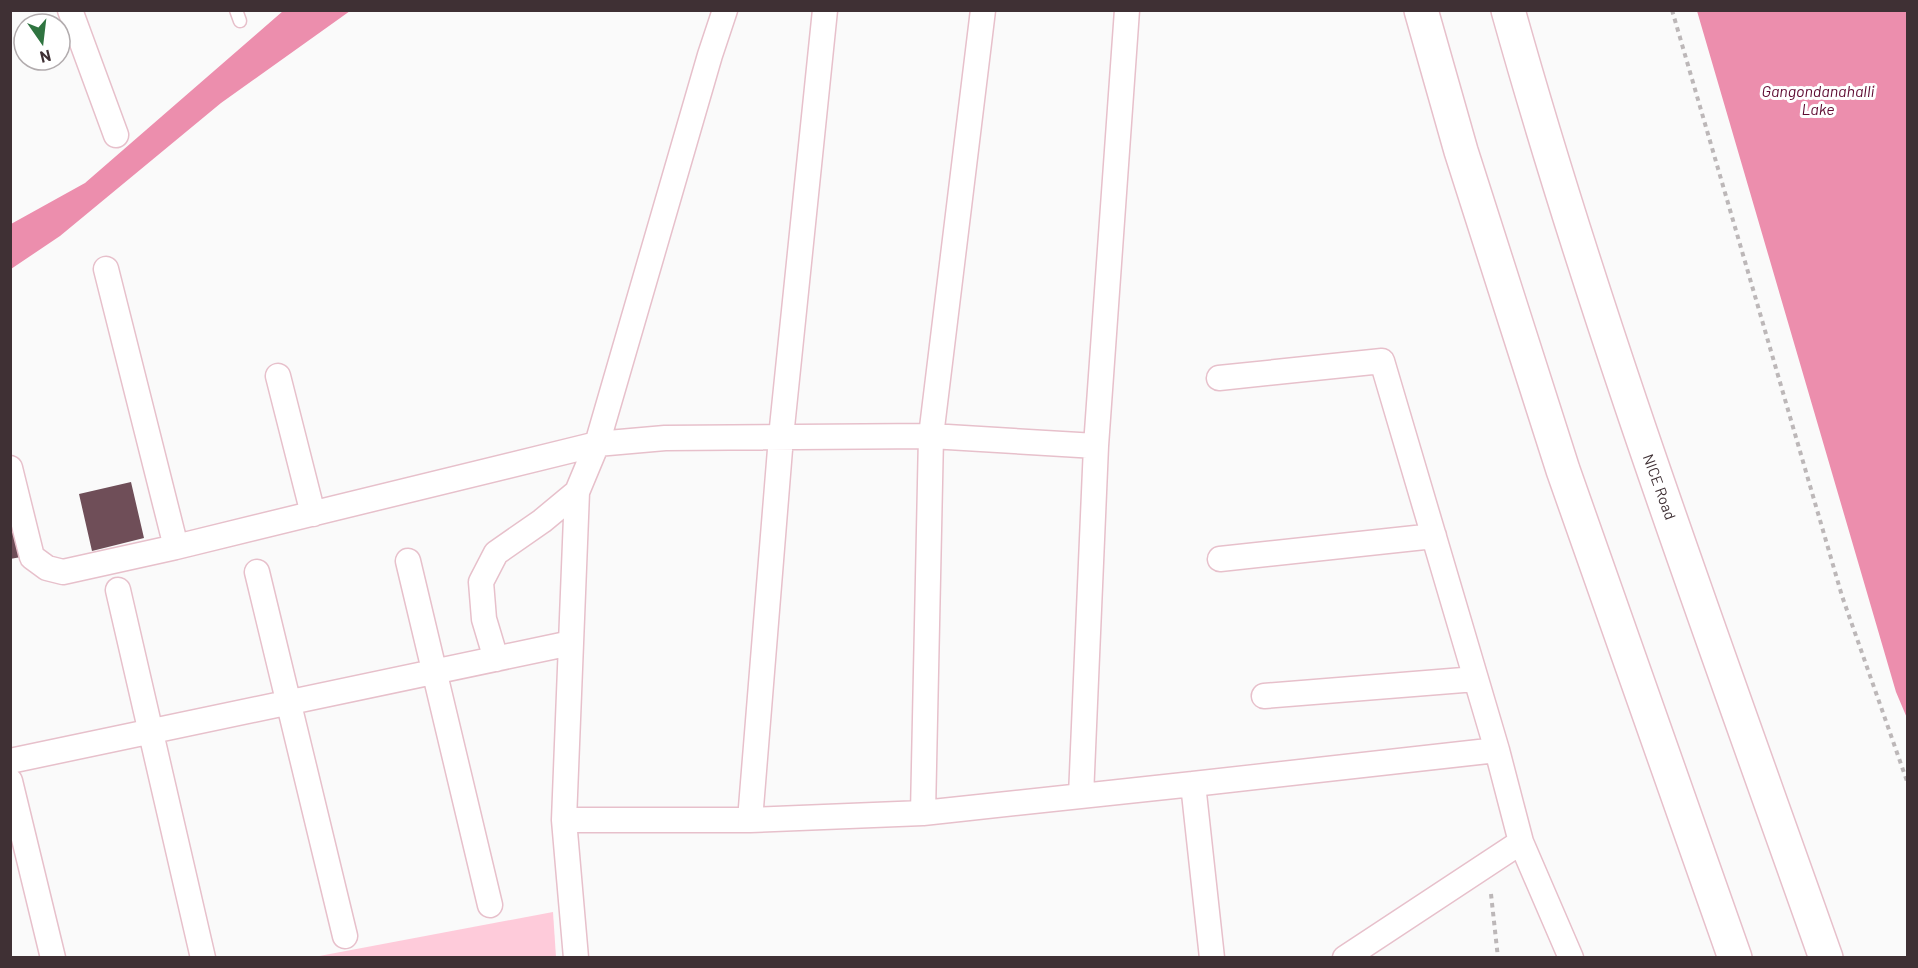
<svg xmlns="http://www.w3.org/2000/svg" width="1918" height="968" viewBox="0 0 1918 968" font-family="Barlow,sans-serif">
<style>
.green{fill:#fecbda}
.water{fill:#ec8ead}
.building{fill:#6f4e58}
.lines{fill:none;stroke-linecap:round;stroke-linejoin:round}
.lane-casing{stroke:#e7c0cb;stroke-width:15}
.street-casing{stroke:#e7c0cb;stroke-width:27}
.highway-casing{stroke:#e7c0cb;stroke-width:36}
.path{stroke:#bcb7b8;stroke-width:4;stroke-dasharray:4.5 4.5;stroke-linecap:butt}
.lane{stroke:#fff;stroke-width:12}
.street{stroke:#fff;stroke-width:24}
.highway{stroke:#fff;stroke-width:33}
.labels{text-anchor:middle;stroke-width:6;stroke-linejoin:round;paint-order:stroke}
.street-label{font-size:15px;fill:#3f3034;stroke:#fff}
.water-label{font-size:16px;font-style:italic;fill:#5e0a31;stroke:#fff}
</style>
<rect width="100%" height="100%" fill="#fafafa"/>
<path class="green" d="M553,912l3,45h-242z"/>
<path class="water" d="M283,11h67l-129,92 -161,133 -49,33v-45l74,-41z
M1697,11h210v707l-11,-26z"/>
<path class="building" d="M131,482l13,56 -52,13 -13,-57z
M10,515l11,42 -11,2z"/>
<g class="lines">
<g class="lane-casing">
<path id="lane" d="M236,10l4,11"/>
</g>
<g class="street-casing">
<path id="street" d="M70,10l46,125
M983,10l-52,426 165,10 -15,350
M106,269l70,278
M278,376l35,138
M1219,378l163,-17 115,389
M1096,446l31,-436
M10,468l22,89 15,11 16,4 113,-25 421,-103 68,-6 266,-2 -8,377
M1220,559l214,-23
M408,561l82,344
M257,572l88,364
M118,590l85,368
M496,659l-12,-40 -3,-37 15,-29 46,-32 35,-29
M1264,696l212,-17
M10,761l561,-118
M10,781l43,177
M564,820h186l31,-383 44,-427
M750,820l173,-7 270,-29
M576,958l-12,-138 13,-328 20,-48 113,-389 15,-45
M1212,958l-19,-174 304,-34 24,92
M1345,958l176,-116 50,116"/>
</g>
<g class="highway-casing">
<path id="highway" d="M1421,10l40,141 102,319 172,488
M1508,10c90,321 207,634 318,948"/>
</g>
<path class="path" d="M1672,10l170,586 66,188
M1491,894l7,64"/>
<use href="#lane" class="lane"/>
<use href="#street" class="street"/>
<use href="#highway" class="highway"/>
</g>
<g class="labels">
<g class="street-label">
<text transform="translate(1659 487) rotate(70)" y="5">NICE Road</text>
</g>
<g class="water-label">
<text x="1818" y="97">Gangondanahalli<tspan x="1818" dy="18">Lake</tspan></text>
</g>
</g>
<rect width="1918" height="968" fill="none" stroke="#3f3034" stroke-width="24"/>
<g transform="translate(42 42) rotate(166)"><circle r="28" fill="#ffffff" stroke="#b2acae" stroke-width="1.5"/>
<path d="M0-4.5L10 22L0 15L-10 22Z" fill="#2f7440"/>
<text y="-9" font-size="16" font-weight="bold" text-anchor="middle" fill="#3f3034">N</text>
</g>
</svg>
